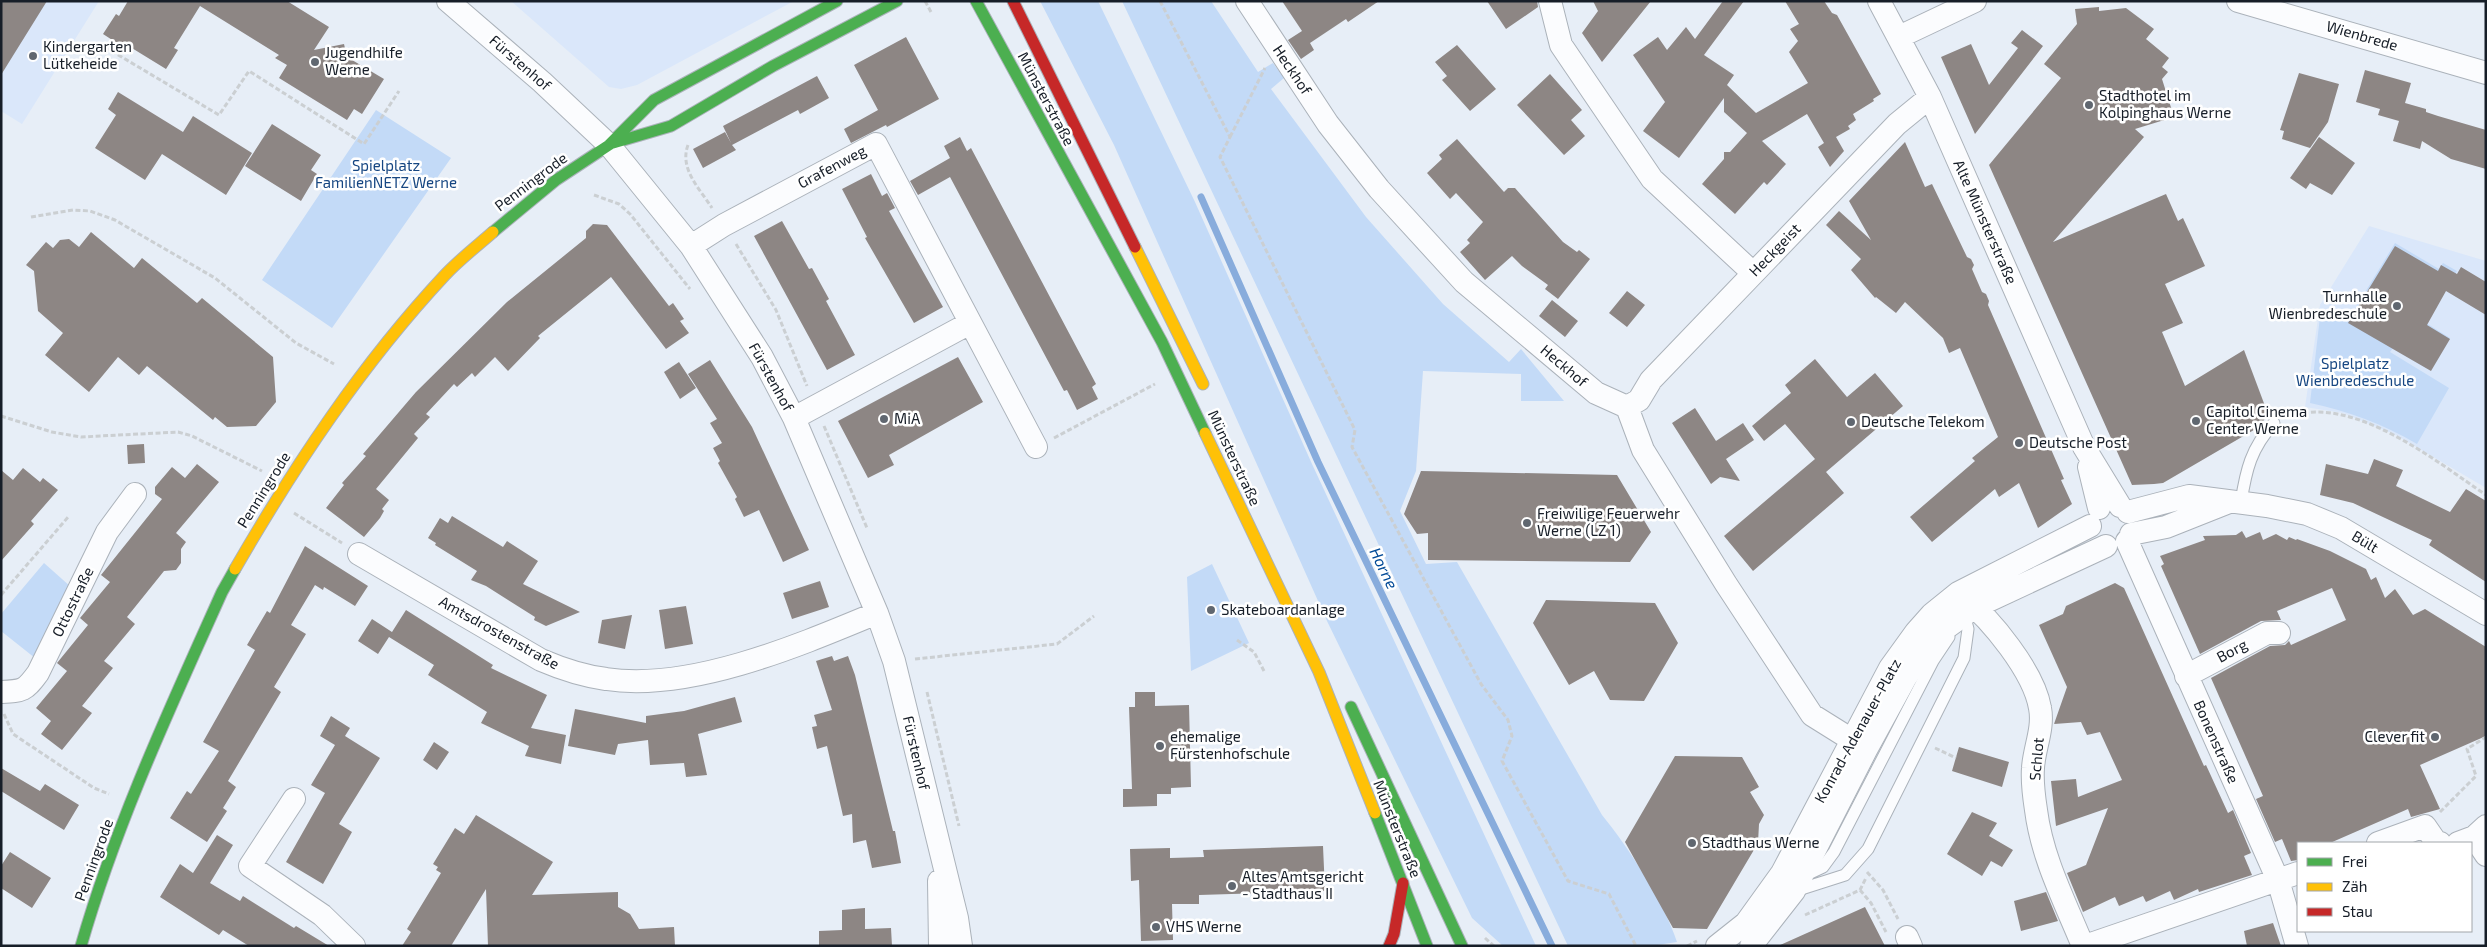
<svg xmlns="http://www.w3.org/2000/svg" width="2487" height="947" viewBox="0 0 2487 947" font-family="'Exo 2',sans-serif">
<style>
.built{fill:#dae7fa}
.green{fill:#c3daf7}
.lines{fill:none;stroke-linecap:round;stroke-linejoin:round}
.stream{stroke:#88acdc;stroke-width:7}
.building{fill:#8d8684}
.lane-casing{stroke:#abb2ba;stroke-width:13}
.street-casing{stroke:#abb2ba;stroke-width:24}
.fast-casing{stroke:#abb2ba;stroke-width:13}
.slow-casing{stroke:#abb2ba;stroke-width:13}
.jam-casing{stroke:#abb2ba;stroke-width:13}
.path{stroke:#cbcfd2;stroke-width:3;stroke-dasharray:5 2.5;stroke-linecap:butt}
.lane{stroke:#fbfcfe;stroke-width:11}
.street{stroke:#fbfcfe;stroke-width:22}
.fast{stroke:#4caf50;stroke-width:11}
.slow{stroke:#ffc107;stroke-width:11}
.jam{stroke:#c62828;stroke-width:11}
.poi-dot{fill:#606770;stroke:#fff;stroke-width:2}
.labels{text-anchor:middle;stroke-width:5;stroke-linejoin:round;paint-order:stroke}
.street-label{font-size:15px;fill:#171e28;stroke:#fff}
.poi-label{font-size:15px;fill:#171e28;stroke:#fff;text-anchor:start}
.park-label{font-size:15px;fill:#164682;stroke:#fff}
.water-label{font-size:16px;font-style:italic;fill:#014996;stroke:#fff}
</style>
<rect width="100%" height="100%" fill="#e7eef7"/>
<path class="built" d="M1,1h98l-77,123 -21,-13z
M511,1h283l-157,84 -16,4 -12,-2z
M2369,226l117,35v227l-90,-53 -53,-22 -38,-6 15,-102z"/>
<path class="green" d="M1040,1h58l97,201 117,262 224,482h-33l-31,-28 -145,-297 -213,-476z
M1122,1h89l47,71 15,-9 11,15 -13,11 95,128 77,87 66,58 12,-13 43,52h-43v-27l-98,-3 -7,100 -16,40 26,53 31,-2 145,253c27,33 62,87 75,127l-26,4h-83z
M376,110l75,48 -119,170 -70,-48z
M2395,243l44,26 4,-6 14,8 -31,52 24,15 -19,32 -38,-22 -3,4 59,36 -32,56c-34,-20 -69,-33 -107,-41l11,-95 26,14z
M44,563l27,24 -36,71 -34,-27v-17z
M1212,564l37,79 -58,28 -4,-94z"/>
<g class="lines">
<path class="stream" d="M1201,197l117,265 234,484"/>
</g>
<path class="building" d="M1,1h46l-46,74z
M128,1h159l42,26 -15,23 30,-6 3,13 37,22 -22,35 -8,-5 -7,11 -68,-42 8,-13 -12,-7 4,-3 -79,-49 -26,42 4,2 -12,19 -44,-27 -2,3 -17,-11 13,-20 3,2z
M1282,1h97l-31,21 -2,-3 -36,24 4,7 -13,9 -13,-19 14,-9z
M1487,1h50l1,6 -32,22z
M1593,1h58l-49,61 -20,-29 16,-22z
M1723,1h21l-40,54 30,20 -7,10 29,28 52,-30 -19,-31 9,-11 -8,-12 9,-5 -14,-23h39l8,12 5,2 44,79 -8,5 1,2 -21,13 3,6 -8,6 2,3 -14,8 8,14 -14,16 -12,-20 6,-4 -17,-29 -45,27 24,23 -19,21 -3,-3 -29,32 -33,-30 22,-25v-7h6l17,-19 -23,-21v-14l-45,60 -36,-27 22,-29 -32,-47 25,-18 9,13 19,-23 9,12z
M2099,7v4l27,-3 28,21 -8,10 23,19 -7,9 6,5 -6,7 12,38 -39,12 9,8 -91,105 113,-48 12,27 5,-3 22,48 -40,18 18,39 -21,9 23,54 59,-36 24,64 -9,13 -96,56 -9,1 -22,1 -143,-320 72,-87 -17,-14 33,-40 -2,-15z
M2022,30l21,16 -68,88 -34,-77 30,-13 18,41 29,-37 -7,-5z
M906,37l33,62 -52,28 -1,-2 -35,18 -7,-14 34,-19 -24,-45z
M1457,45l39,44 -26,22 -28,-31 5,-4 -12,-14z
M2365,70l46,13 -6,20 21,6v3l12,4 48,14v39l-35,-10 -29,-18 -2,8 -27,-8 6,-20 -21,-6 2,-6 -24,-7z
M2299,73l40,11 -11,38 -18,26 -28,-9 2,-8 -4,-1z
M1550,74l32,36 -11,10 14,16 -21,19 -47,-50z
M817,76l12,22 -29,16 -2,-4 -66,35 4,5 -33,18 -10,-19 32,-17 6,11 -8,-17z
M118,92l65,40 10,-16 59,37 -26,42 -64,-41 -17,26 -50,-32 21,-33 -8,-6z
M272,124l49,31 -10,15 6,4 -16,27 -56,-35z
M960,137l7,14 4,-3 125,236 -4,3 6,12 -21,11 -10,-20 -3,1 -114,-214 -32,18 -8,-14 40,-23 -6,-12z
M2319,137l36,26 -23,32 -22,-12 -4,6 -16,-11z
M1457,139l47,53 4,-4h7l48,54 14,10 2,-2 11,9 -32,40 -13,-10 3,-4 -26,-19 -10,-10 -27,24 -25,-28 10,-9 -3,-3 16,-18 -27,-29 -6,6 -23,-26 15,-14 -3,-4z
M1905,142l20,45 7,-3 35,73 4,2 3,6 -2,4 10,23 4,2 3,7 -1,4 76,174 -3,1 11,24 -34,24 -19,-45 -20,14 -4,-8 -63,53 -22,-25 65,-56 -3,-3 26,-21 -38,-89 -11,5 -6,-15 -38,-36 -9,11 -20,-16 -1,1 -24,-28 10,-11 -35,-34 13,-14 32,29 -22,-39z
M871,174l11,22 5,-3 8,15 -6,3 54,96 -29,16 -49,-85 2,-1 -25,-48z
M782,221l27,48 3,-1 17,31 -3,2 29,54 -28,15 -73,-134z
M593,224l14,1 62,81 4,-3 11,16 -4,2 9,12 -23,16 -55,-72 -73,59 2,2 -32,33 -13,-14 -20,20 -3,-4 -15,14 -3,-3 -28,30 4,3 -16,17 4,4 -42,51 13,11 -7,9 2,2 -4,7 -16,19 -38,-29 18,-23 -2,-2 24,-27 -3,-2 53,-62 91,-90 79,-64v-7z
M91,232l43,36 8,-10 55,45 5,-5 71,59 3,45 -20,24 -29,1 -12,-10 -2,3 -66,-54 -8,9 -21,-18 -29,35 -44,-37 18,-22 -25,-22 -4,-40 -8,-6 20,-23 7,6 7,-8 9,-1 10,8z
M2395,246l43,25 3,-6 16,9 4,-7 25,15v33l-40,-24 -19,34 23,14 -19,32 -83,-48z
M1627,291l18,14 -18,22 -18,-14z
M1552,300l26,21 -13,16 -26,-21z
M958,357l25,45 -94,53 5,10 -26,13 -30,-57z
M1815,359l32,38 28,-24 28,33 -77,66 18,21 -91,78 -29,-35 91,-77 -30,-35 -21,17 -12,-15 39,-33 -6,-8z
M710,360l42,67 57,123 -26,12 -24,-52 -15,7 -9,-18 2,-2 -19,-34 2,-2 -7,-13 9,-5 -12,-20 7,-4 -29,-45z
M679,362l17,26 -16,11 -16,-27z
M1695,408l21,33 27,-18 11,17 -28,19 14,22 -20,-4 -9,7 -39,-61z
M144,444l1,19 -17,1 -1,-19z
M2374,459l29,11 -7,16 54,26 16,-23 20,12v81l-57,-37 3,-5 -79,-37 -33,-8 6,-31 42,10z
M197,464l22,18 -43,51 10,9 -5,7v14l-5,7 -12,1 -37,46 8,7 -31,37 9,7 -31,38 10,7 -30,37 -21,-16 10,-13 -15,-13 31,-37 -10,-8 31,-38 -8,-7 30,-36 -9,-7 61,-76 -7,-5v-7l17,-20 13,11z
M23,468l17,14 3,-4 15,12 -27,31 3,3 -33,37v-91l12,10z
M1421,471l196,4 34,57 -21,30 -202,-2v-27l-11,1 -13,-20z
M452,516l51,31 4,-6 31,20 -15,23 57,28 -34,14 -12,-6 1,-3 -49,-31 -15,-6 6,-9 -42,-26 1,-2 -8,-5 12,-20 8,5z
M2242,531l4,7 14,-6 3,8 13,-6 11,6 2,-3 7,3 1,-1 33,12 36,18 5,11 5,-3 9,21 10,-9 18,26 12,-6 61,38v89l-66,29 20,44 -29,8 -3,-8 -78,34h-32v17l-7,1 -9,-22 -7,3 -19,-43 7,-3 -52,-118 59,-32 15,-1 4,-4 2,4 55,-25 -14,-32 -55,23 4,9 -20,1 -61,33 -39,-88 3,-2 -4,-8 45,-16 -2,-4 33,-1z
M305,546l63,40 -13,20 -31,-19 -1,3 -8,-5 -24,40 15,9 -32,53 7,5 -53,89 8,6 -13,21 4,3 -20,31 -37,-24 17,-27 4,3 28,-43 -16,-9 52,-92 -8,-5 20,-34 3,2z
M820,581l9,26 -37,12 -9,-26z
M2115,583l9,5 80,178 2,-1 22,48 5,-3 18,43 -7,3 8,19 -53,17 -1,-3 -24,11 -4,-9 -24,11 -3,-6 -24,10 -4,-9 -32,15 -16,-39 19,-8 22,-57 -52,18 -5,-45 25,-2 2,18 44,-17 -22,-48 -13,3 -6,-13 -27,2 13,-37 -28,-62 24,-11 3,-8z
M1546,600l109,3 23,40 -34,58 -34,-1 -16,-29 -25,14 -36,-62z
M686,606l7,38 -28,5 -6,-39z
M406,610l87,55 -2,3 56,27 -16,33 35,7 -5,29 -36,-8 4,-10 -48,-23 6,-11 -59,-37 6,-10 -45,-28 -11,17 -20,-13 14,-22 20,13z
M632,615l-7,34 -27,-6 4,-23z
M832,656l2,5 14,-5 7,19 38,156h2l6,32 -29,5 -6,-28 -13,3 -1,-29 -9,2 -16,-70 -10,3 -5,-22 5,-1 -3,-11 18,-5 -16,-49z
M1135,692h20v14l34,-1 2,82 -20,1v6h-14v12l-34,1v-18h9l-3,-82h6z
M735,697l7,25 -44,12 9,41 -21,2 -2,-14 -34,2 -2,-25 -30,4 -3,11 -47,-9 7,-37 71,14v-7l38,-5z
M331,716l19,12 -5,8 35,22 -41,66 13,8 -29,52 -37,-22 39,-69 -14,-8 24,-40 -15,-9z
M434,742l15,10 -12,18 -14,-10z
M1959,747l50,15 -7,25 -50,-16z
M1675,756l67,1 17,30 -9,5 14,23 -5,9 -1,19 -51,86 -34,-1 -48,-86z
M1,768l39,23 5,-7 34,21 -15,25 -63,-39z
M1972,812l25,11 -8,13 24,14 -11,17 -11,-6 -9,15 -35,-22z
M476,815l77,47 -21,33 86,-3v15l12,7 9,15 35,-2 1,19h-187l-2,-57 -35,57h-49l9,-14 -4,-3 34,-56 -5,-3 2,-3 -5,-3 22,-36 9,6z
M217,835l16,10 -23,38 30,18 3,-5 51,32 2,-2 33,20h-80l-26,-16 -4,5 -59,-38 20,-33 13,9z
M1323,846l2,45 -126,4v9h-27l1,36 -32,1 -2,-61 -8,1 -1,-32 40,-1v10l34,-1 -1,-7z
M10,852l41,26 -19,30 -31,-20v-22z
M2046,892l12,29 -37,10 -7,-30z
M1865,907l20,39h-107z
M865,908v21l26,-1 1,18h-73v-15l23,-1v-20z
M2273,923l8,23h-34l-3,-15z"/>
<g class="lines">
<g class="lane-casing">
<path id="lane" d="M2241,502c5,-32 10,-54 33,-79
M1806,875l17,-8 11,-15 99,-191 16,-24
M1795,891l50,-16 23,-26 96,-191 4,-29 -4,-15"/>
</g>
<g class="street-casing">
<path id="street" d="M448,1l94,81 67,63 82,101 71,111 32,61 83,195 17,48 63,257 4,28
M1247,1l81,123 51,65 85,93 132,111 31,14 16,43 83,134 86,131 40,25
M1550,1l11,44 91,134 101,94
M1879,1l51,96 154,350 36,59
M2238,1l248,72
M1899,37l76,-36
M691,246l33,-21 152,-81 160,303
M1627,407l12,-7 12,-20 246,-256 33,-27
M794,418l176,-95
M2089,467l10,41
M2128,512l61,-16 78,10 40,8 34,14 145,86
M2131,534l35,-7 63,-25
M2127,541l151,339 19,66
M359,554l182,106c21,9 42,16 65,19 84,13 194,-34 271,-66
M1963,597c28,22 71,75 77,111 4,20 -6,41 -7,60 -1,13 1,29 3,42 6,48 29,92 47,136
M2186,676l81,-43h12
M1,692c22,-1 24,-1 37,-19l69,-141 28,-38
M294,799l-44,67 72,49 32,31
M2474,837l12,18
M2378,843l47,-17 11,16 4,1
M2458,843l16,-6 12,-11
M939,881l1,65
M1907,937l4,9
M1717,946l29,-23 36,-50 108,-205 26,-36 16,-18 26,-21 132,-67
M1751,946l43,-55 72,-141 40,-73 23,-32 17,-17 29,-21 131,-61
M2085,946l213,-73"/>
</g>
<g class="fast-casing">
<path id="fast" d="M976,1l186,341 43,91
M613,143l58,-17 102,-60 124,-65
M493,232l63,-52 53,-35 45,-45 183,-99
M1351,707l111,239
M1375,813l52,133
M81,946c35,-122 89,-238 141,-354l13,-23"/>
</g>
<g class="slow-casing">
<path id="slow" d="M1135,247l68,137
M1205,433l114,239 56,141
M235,569c60,-104 127,-205 210,-294 14,-15 32,-29 48,-43"/>
</g>
<g class="jam-casing">
<path id="jam" d="M1013,1l122,246
M1389,946l5,-12 9,-51"/>
</g>
<path class="path" d="M925,1l6,11
M1160,1l70,136 -10,20 135,273 -3,17 129,237 27,36 4,16 -10,25 66,120 41,13 27,52
M105,47l114,68 30,-44 115,73 35,-53
M1230,137l35,-69
M688,145c-9,24 12,44 24,63
M594,195l25,9 11,10 60,75
M31,217l42,-7 17,1 25,9 100,58 81,65 38,21
M736,244l40,66 31,76
M1,416l51,16 29,5 97,-5 14,4 70,35
M2289,417c63,-24 148,45 197,78
M824,426l43,102
M1054,438l101,-54
M294,513l48,30
M1,595l68,-79
M1237,640l17,12 10,19
M915,659l142,-15 37,-28
M927,692l32,134
M4,714l9,20 81,54 15,6
M1935,748l21,10
M2440,812l36,-36 -9,-27 19,-12
M1867,872l16,18 15,29
M1860,890l11,13 15,29
M1805,915l55,-25 6,-12
M1485,938l9,8
M1687,946l10,-5"/>
<use href="#lane" class="lane"/>
<use href="#street" class="street"/>
<use href="#fast" class="fast"/>
<use href="#slow" class="slow"/>
<use href="#jam" class="jam"/>
</g>
<g class="poi-dot">
<circle cx="33" cy="56" r="5"/>
<circle cx="315" cy="62" r="5"/>
<circle cx="2089" cy="105" r="5"/>
<circle cx="2397" cy="306" r="5"/>
<circle cx="884" cy="419" r="5"/>
<circle cx="2196" cy="421" r="5"/>
<circle cx="1851" cy="422" r="5"/>
<circle cx="2019" cy="443" r="5"/>
<circle cx="1527" cy="523" r="5"/>
<circle cx="1211" cy="610" r="5"/>
<circle cx="2435" cy="737" r="5"/>
<circle cx="1160" cy="746" r="5"/>
<circle cx="1692" cy="843" r="5"/>
<circle cx="1232" cy="886" r="5"/>
<circle cx="1156" cy="927" r="5"/>
</g>
<g class="labels">
<g class="street-label">
<text transform="translate(2362 36) rotate(16)" y="5">Wienbrede</text>
<text transform="translate(520 63) rotate(41)" y="5">Fürstenhof</text>
<text transform="translate(1292 70) rotate(56)" y="5">Heckhof</text>
<text transform="translate(1046 99) rotate(62)" y="5">Münsterstraße</text>
<text transform="translate(832 167) rotate(-28)" y="5">Grafenweg</text>
<text transform="translate(531 182) rotate(-37)" y="5">Penningrode</text>
<text transform="translate(1985 222) rotate(66)" y="5">Alte Münsterstraße</text>
<text transform="translate(1775 250) rotate(-46)" y="5">Heckgeist</text>
<text transform="translate(1564 366) rotate(40)" y="5">Heckhof</text>
<text transform="translate(771 377) rotate(61)" y="5">Fürstenhof</text>
<text transform="translate(1234 458) rotate(65)" y="5">Münsterstraße</text>
<text transform="translate(264 490) rotate(-58)" y="5">Penningrode</text>
<text transform="translate(2365 542) rotate(31)" y="5">Bült</text>
<text transform="translate(73 602) rotate(-64)" y="5">Ottostraße</text>
<text transform="translate(499 633) rotate(29)" y="5">Amtsdrostenstraße</text>
<text transform="translate(2232 651) rotate(-28)" y="5">Borg</text>
<text transform="translate(1858 731) rotate(-61)" y="5">Konrad-Adenauer-Platz</text>
<text transform="translate(2216 742) rotate(66)" y="5">Bonenstraße</text>
<text transform="translate(916 753) rotate(77)" y="5">Fürstenhof</text>
<text transform="translate(2037 759) rotate(-85)" y="5">Schlot</text>
<text transform="translate(1397 829) rotate(68)" y="5">Münsterstraße</text>
<text transform="translate(94 860) rotate(-70)" y="5">Penningrode</text>
</g>
<g class="poi-label">
<text x="43" y="52">Kindergarten<tspan x="43" dy="17">Lütkeheide</tspan></text>
<text x="325" y="58">Jugendhilfe<tspan x="325" dy="17">Werne</tspan></text>
<text x="2099" y="101">Stadthotel im<tspan x="2099" dy="17">Kolpinghaus Werne</tspan></text>
<text x="2387" y="302" text-anchor="end">Turnhalle<tspan x="2387" dy="17">Wienbredeschule</tspan></text>
<text x="2206" y="417">Capitol Cinema<tspan x="2206" dy="17">Center Werne</tspan></text>
<text x="894" y="424">MiA</text>
<text x="1861" y="427">Deutsche Telekom</text>
<text x="2029" y="448">Deutsche Post</text>
<text x="1537" y="519">Freiwilige Feuerwehr<tspan x="1537" dy="17">Werne (LZ 1)</tspan></text>
<text x="1221" y="615">Skateboardanlage</text>
<text x="1170" y="742">ehemalige<tspan x="1170" dy="17">Fürstenhofschule</tspan></text>
<text x="2425" y="742" text-anchor="end">Clever fit</text>
<text x="1702" y="848">Stadthaus Werne</text>
<text x="1242" y="882">Altes Amtsgericht<tspan x="1242" dy="17">- Stadthaus II</tspan></text>
<text x="1166" y="932">VHS Werne</text>
</g>
<g class="park-label">
<text x="386" y="171">Spielplatz<tspan x="386" dy="17">FamilienNETZ Werne</tspan></text>
<text x="2355" y="369">Spielplatz<tspan x="2355" dy="17">Wienbredeschule</tspan></text>
</g>
<g class="water-label">
<text transform="translate(1384 568) rotate(64)" y="6">Horne</text>
</g>
</g>
<rect width="2487" height="947" fill="none" stroke="#171e28" stroke-width="5"/>
<rect x="2297" y="842" width="175" height="90" fill="#ffffff" stroke="#a2a5a9"/>
<rect x="2307" y="858" width="25" height="8" fill="#4caf50" stroke="#a2a5a9"/>
<text x="2342" y="867" font-size="15" fill="#171e28">Frei</text>
<rect x="2307" y="883" width="25" height="8" fill="#ffc107" stroke="#a2a5a9"/>
<text x="2342" y="892" font-size="15" fill="#171e28">Zäh</text>
<rect x="2307" y="908" width="25" height="8" fill="#c62828" stroke="#a2a5a9"/>
<text x="2342" y="917" font-size="15" fill="#171e28">Stau</text>
</svg>
